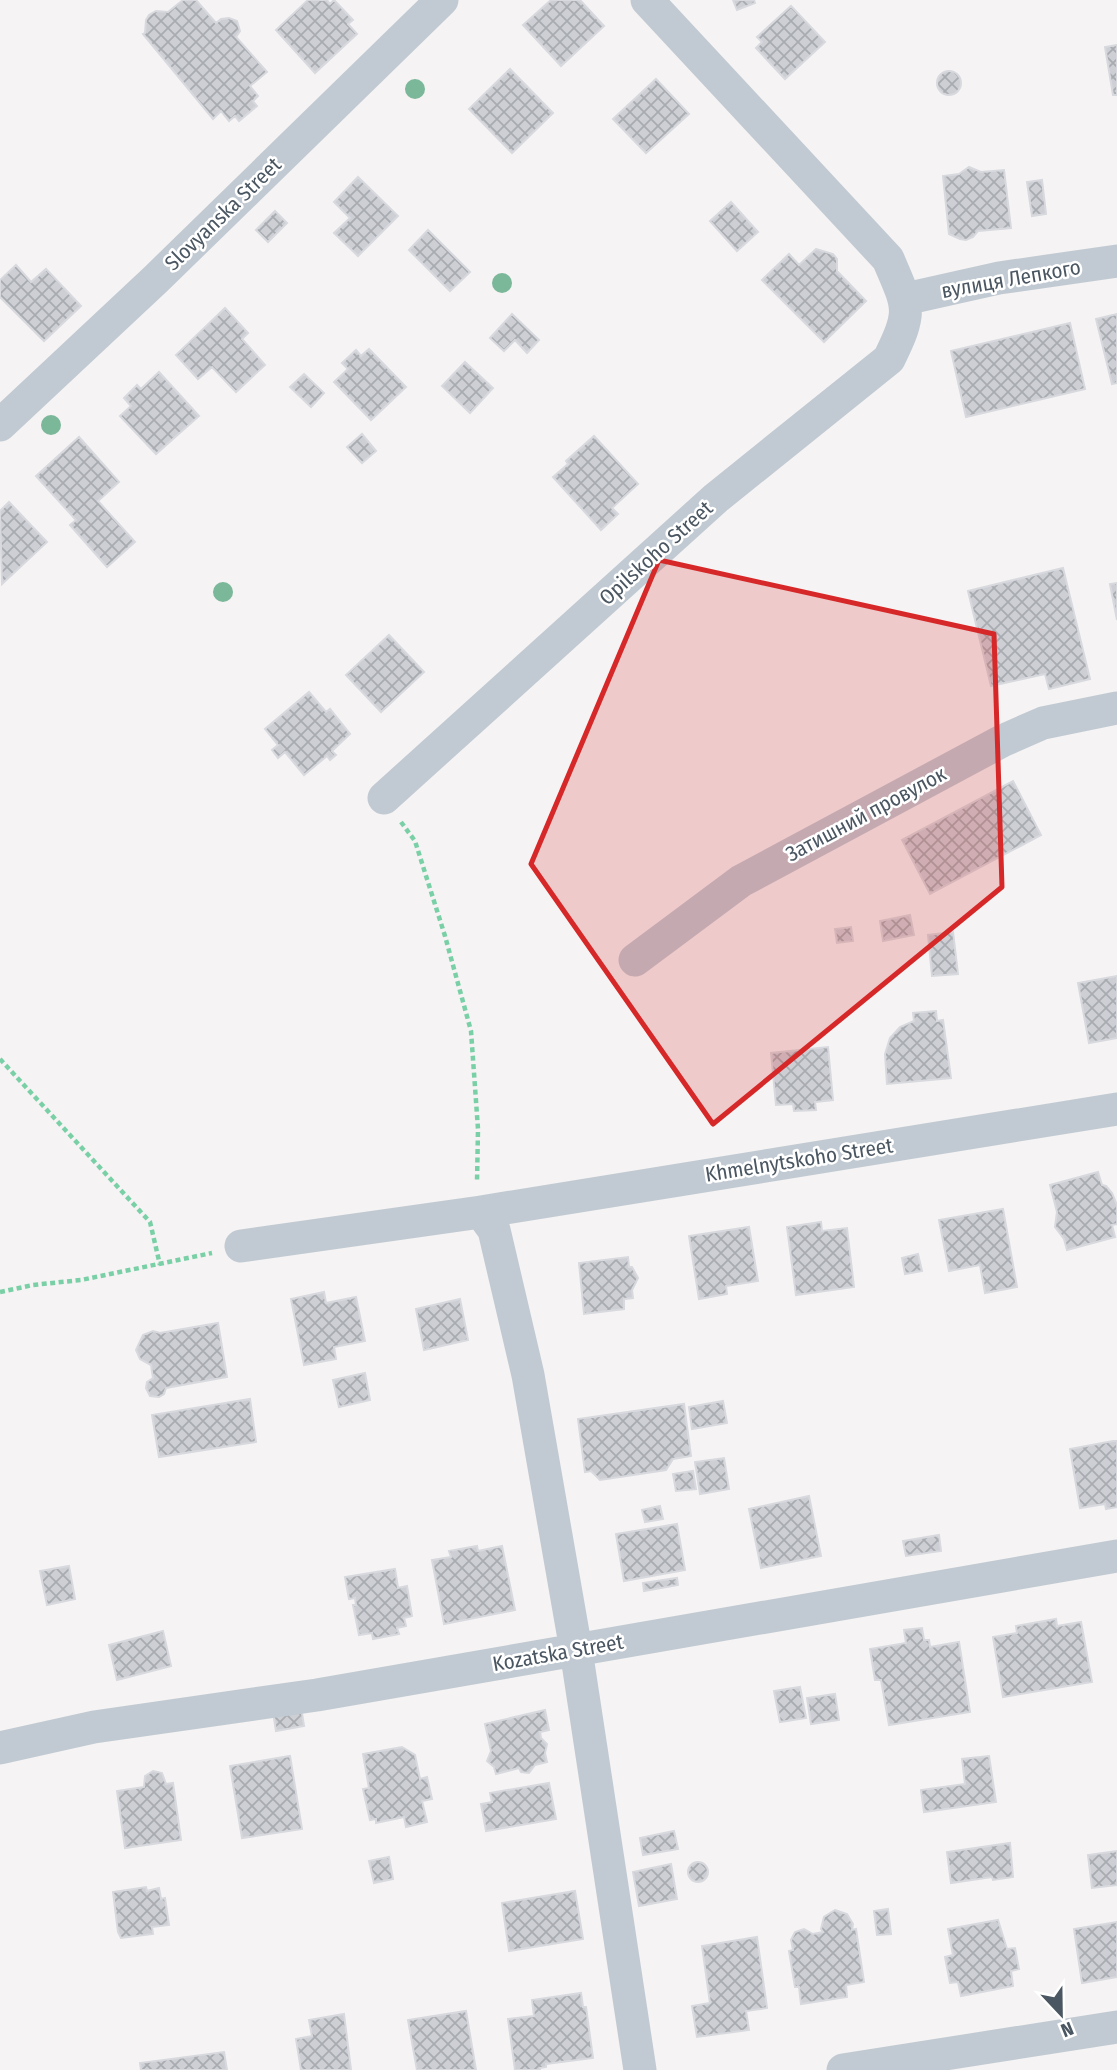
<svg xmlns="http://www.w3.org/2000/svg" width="1117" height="2070" viewBox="0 0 1117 2070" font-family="'Fira Sans Condensed',sans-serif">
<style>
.building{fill:url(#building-cross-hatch);stroke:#d7d9de;stroke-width:2}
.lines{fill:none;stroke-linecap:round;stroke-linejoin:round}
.path{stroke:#7ad0a6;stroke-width:4.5;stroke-dasharray:5 3.5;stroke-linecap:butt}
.minor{stroke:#c1cad2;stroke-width:33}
.tree{fill:#7bb799}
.marked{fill:#d62828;fill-opacity:0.2;stroke:#d62828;stroke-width:5;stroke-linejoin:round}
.labels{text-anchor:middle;stroke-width:5;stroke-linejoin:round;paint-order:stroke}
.street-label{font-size:21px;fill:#4a5661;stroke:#fff}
</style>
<defs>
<pattern id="building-cross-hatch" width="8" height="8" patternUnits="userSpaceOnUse" patternTransform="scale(1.75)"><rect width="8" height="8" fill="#cdcfd5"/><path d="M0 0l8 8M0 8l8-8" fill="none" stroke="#a8abb0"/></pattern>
</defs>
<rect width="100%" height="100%" fill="#f5f3f3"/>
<path class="building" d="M183,0h13l20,23 5,-4 8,-1 8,3 3,10 -4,6 31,35 -17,14 8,10 -5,5 4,5 -18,15 -4,-5 -6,5 -8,-10 -8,8 -70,-85 2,-1 1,-13 3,-5 7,-4 12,1z
M308,0h19l3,4 4,-4 19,20 -5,4 9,10 -42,39 -39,-43z
M551,0h29l24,26 -43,40 -38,-41z
M733,0h21l1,3 -18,7z
M791,6l34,36 -40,37 -29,-31 6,-6 -5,-5z
M1117,45v50h-4l-8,-48z
M510,69l43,44 -41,40 -43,-44z
M937 83a12 12 0 1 1 24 0a12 12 0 1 1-24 0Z
M656,79l33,35 -43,39 -33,-34z
M969,167l12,5 23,-2 7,58 -33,3 -5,6 -7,3 -6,-1 -11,-5 -6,-58 16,-2z
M358,177l40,39 -40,40 -24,-23 16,-15 -16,-16z
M1042,180l4,34 -14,2 -5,-34z
M731,202l27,30 -21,19 -27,-30z
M275,211l12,12 -19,19 -12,-12z
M428,230l42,42 -20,19 -41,-41z
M816,249l17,5 4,5v12l29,30 -42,41 -62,-62 27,-26 10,11z
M16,265l15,17 15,-13 35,37 -37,35 -44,-44v-17z
M225,308l23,25 -6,6 23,26 -29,27 -24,-25 -14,12 -22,-24z
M512,314l27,26 -12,13 -12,-13 -11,11 -14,-13z
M1117,314v69l-5,1 -16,-65z
M1070,323l15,66 -119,28 -15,-66z
M369,349l37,38 -35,33 -37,-38 14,-13 -6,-6 14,-13 5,6z
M465,362l28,26 -23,25 -28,-27z
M159,372l40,44 -43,38 -36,-38 11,-10 -7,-8 13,-13 4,4z
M304,374l20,19 -13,14 -21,-20z
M362,434l14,17 -14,12 -15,-16z
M594,436l44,48 -26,24 6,6 -17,16 -48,-53 15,-13 -2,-3z
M79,437l40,45 -21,19 37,41 -28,25 -37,-42 6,-5 -40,-44z
M9,502l38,40 -45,42 -2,-73z
M1063,568l27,111 -41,10 -4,-15 -54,12 -23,-95z
M1117,583v37l-7,-36z
M389,635l35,37 -43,40 -35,-37z
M309,692l17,20 4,-3 20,25 -18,17 4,4 -6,5 -3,-4 -23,19 -19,-23 -7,6 -6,-8 6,-5 -13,-16z
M1013,781l28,54 -111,59 -28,-54z
M910,915l4,20 -31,6 -3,-20z
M851,927l2,14 -16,2 -2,-14z
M953,932l5,42 -26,2 -4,-41z
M1117,976v62l-28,5 -11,-60z
M936,1011l1,10 6,-1 8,58 -64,6 -2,-30 5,-16 10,-11 14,-6 -1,-8z
M828,1047l5,53 -18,2 1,8 -22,1 -1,-7 -17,1 -5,-52z
M1098,1172l4,13 4,1 6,7 5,12v19l-5,1 3,12 -48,13 -3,-11 -9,-12 2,-15 -7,-27z
M1003,1209l14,78 -32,6 -5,-28 -31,6 -10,-51z
M821,1222l1,9 25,-3 7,59 -58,8 -9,-68z
M749,1227l9,54 -32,5 1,8 -28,5 -10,-63z
M918,1254l4,17 -17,3 -3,-16z
M628,1257l1,10h3l6,11 -6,12 1,8 -9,1v10l-40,5 -5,-51z
M324,1292l2,11 30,-6 9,44 -31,6 2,12 -32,6 -13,-66z
M460,1299l8,41 -44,10 -8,-41z
M218,1323l9,54 -61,11 -2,6 -5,3 -9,-1 -4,-8 1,-6 6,-4 -2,-13 -11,-6 -4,-9 7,-15 10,-4 7,2z
M365,1373l5,27 -31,7 -6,-27z
M250,1399l6,43 -97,15 -7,-42z
M723,1401l4,22 -35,6 -3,-22z
M684,1404l7,52 -18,3 -7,11 -66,10 -9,-9 -6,1 -7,-53z
M1113,1441h4v66l-11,2 -1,-5 -25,4 -10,-59z
M724,1458l5,31 -29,5 -5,-32z
M693,1471l3,18 -20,2 -3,-17z
M809,1496l12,60 -60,12 -12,-59z
M660,1506l3,13 -18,3 -3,-12z
M677,1524l8,46 -61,11 -8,-47z
M939,1535l2,16 -35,5 -3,-15z
M477,1546l1,5 24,-5 13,64 -71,14 -12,-64 19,-3 -2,-6z
M69,1566l6,33 -28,6 -7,-34z
M395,1569l3,19 9,-2 5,30 -8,2 2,8 -9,2 2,6 -26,5 -1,-6 -13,2 -6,-30h3l-1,-7 -6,1 -4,-22z
M677,1578l1,7 -34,6 -1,-8z
M1056,1619l1,7 24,-4 11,60 -89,15 -10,-60 24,-4 -1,-7z
M922,1628l2,12h5l1,7 29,-5 11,70 -81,13 -8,-45h-6l-5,-31 36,-6 -2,-13z
M163,1631l8,35 -54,14 -8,-35z
M800,1687l6,31 -26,4 -6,-31z
M835,1694l4,26 -28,4 -4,-26z
M301,1707l3,19 -28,5 -3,-19z
M545,1710l4,20 -9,2 1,6 6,6 -2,9 2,9 -12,3 -6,8 -8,-1 -2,-4 -23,6 -2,-7 -7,-6 4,-10 -6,-27z
M402,1747l13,8 5,24 7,-2 5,22 -10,2 5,21 -21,5 -2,-10 -28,6v-4l-6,1 -7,-31 6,-1 -6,-34z
M290,1756l12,73 -60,9 -12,-72z
M989,1756l7,46 -72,10 -3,-22 44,-6 -3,-25z
M153,1771l9,2 4,11 7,-1 8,57 -56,8 -8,-57 27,-4 1,-11z
M549,1783l7,36 -70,12 -5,-27 11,-2 -2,-9z
M674,1831l4,18 -35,6 -3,-17z
M1010,1843l3,34 -20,3 -1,-3 -41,6 -4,-31z
M1117,1851v34l-25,3 -4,-33z
M389,1857l4,22 -19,4 -5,-22z
M688 1872a10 10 0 1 1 20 0a10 10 0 1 1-20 0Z
M671,1864l6,35 -38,7 -6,-34z
M146,1887l1,4 12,-3 2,11 4,-1 4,27 -17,2 1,7 -32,4 -3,-6 -5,-40z
M575,1891l8,48 -74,12 -7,-48z
M888,1909l3,25 -14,1 -3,-24z
M835,1910l12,4 6,10 -1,6 4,-1 8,53 -18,3 1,12 -46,7 -2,-17h-4l-6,-36 4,-1 -2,-10 4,-8 9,-3 9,5 10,-2 -2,-3 3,-12z
M998,1920l9,29 8,-1 4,21 -8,2 2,15 -52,10 -3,-14 -8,1 -5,-26 8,-2 -5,-26z
M1117,1922v55l-35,6 -8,-54z
M757,1937l10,71 -21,3 3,19 -52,7 -5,-31 18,-3 -8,-57z
M581,1993l2,14h3l7,51 -47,6v3l-6,1v2h-25l-7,-51 26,-3 -2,-16z
M466,2011l10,59h-59l-9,-50z
M344,2014l7,56h-50l-5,-31 16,-3 -3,-16z
M224,2052l3,18h-86l-1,-7z"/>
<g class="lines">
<path class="path" d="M401,822l14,19 30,95 26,95 7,98 -1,53
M0,1059l150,163 10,43
M0,1292l33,-7 48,-5 131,-27"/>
<path class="minor" d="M905,299l94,-21 118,-17
M0,425l156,-146 286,-279
M384,798l332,-300 173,-139c24,-49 20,-51 -1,-100l-241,-259
M635,960l106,-79 261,-140 41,-18 74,-15
M481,1212l636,-103
M241,1246l240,-34 13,18 34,145 48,275 64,420
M0,1748l94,-21 223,-32 800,-139
M843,2070l274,-43"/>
</g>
<g class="tree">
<circle cx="415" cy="89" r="10"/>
<circle cx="502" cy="283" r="10"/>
<circle cx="51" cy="425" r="10"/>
<circle cx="223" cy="592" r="10"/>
</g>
<path class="marked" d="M659,560l335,74 8,253 -289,237 -182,-260z"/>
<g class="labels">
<g class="street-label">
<text transform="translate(223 214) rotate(-44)" y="7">Slovyanska Street</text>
<text transform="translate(1011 279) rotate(-10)" y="7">вулиця Лепкого</text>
<text transform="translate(656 553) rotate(-42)" y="7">Opilskoho Street</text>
<text transform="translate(866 814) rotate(-28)" y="7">Затишний провулок</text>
<text transform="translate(799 1160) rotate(-9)" y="7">Khmelnytskoho Street</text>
<text transform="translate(558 1653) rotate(-10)" y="7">Kozatska Street</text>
</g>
</g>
<g transform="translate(1061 2014) rotate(158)" stroke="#ffffff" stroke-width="5" paint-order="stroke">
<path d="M0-5L12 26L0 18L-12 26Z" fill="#4a5661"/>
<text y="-10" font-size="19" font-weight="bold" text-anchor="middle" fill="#4a5661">N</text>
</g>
</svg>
